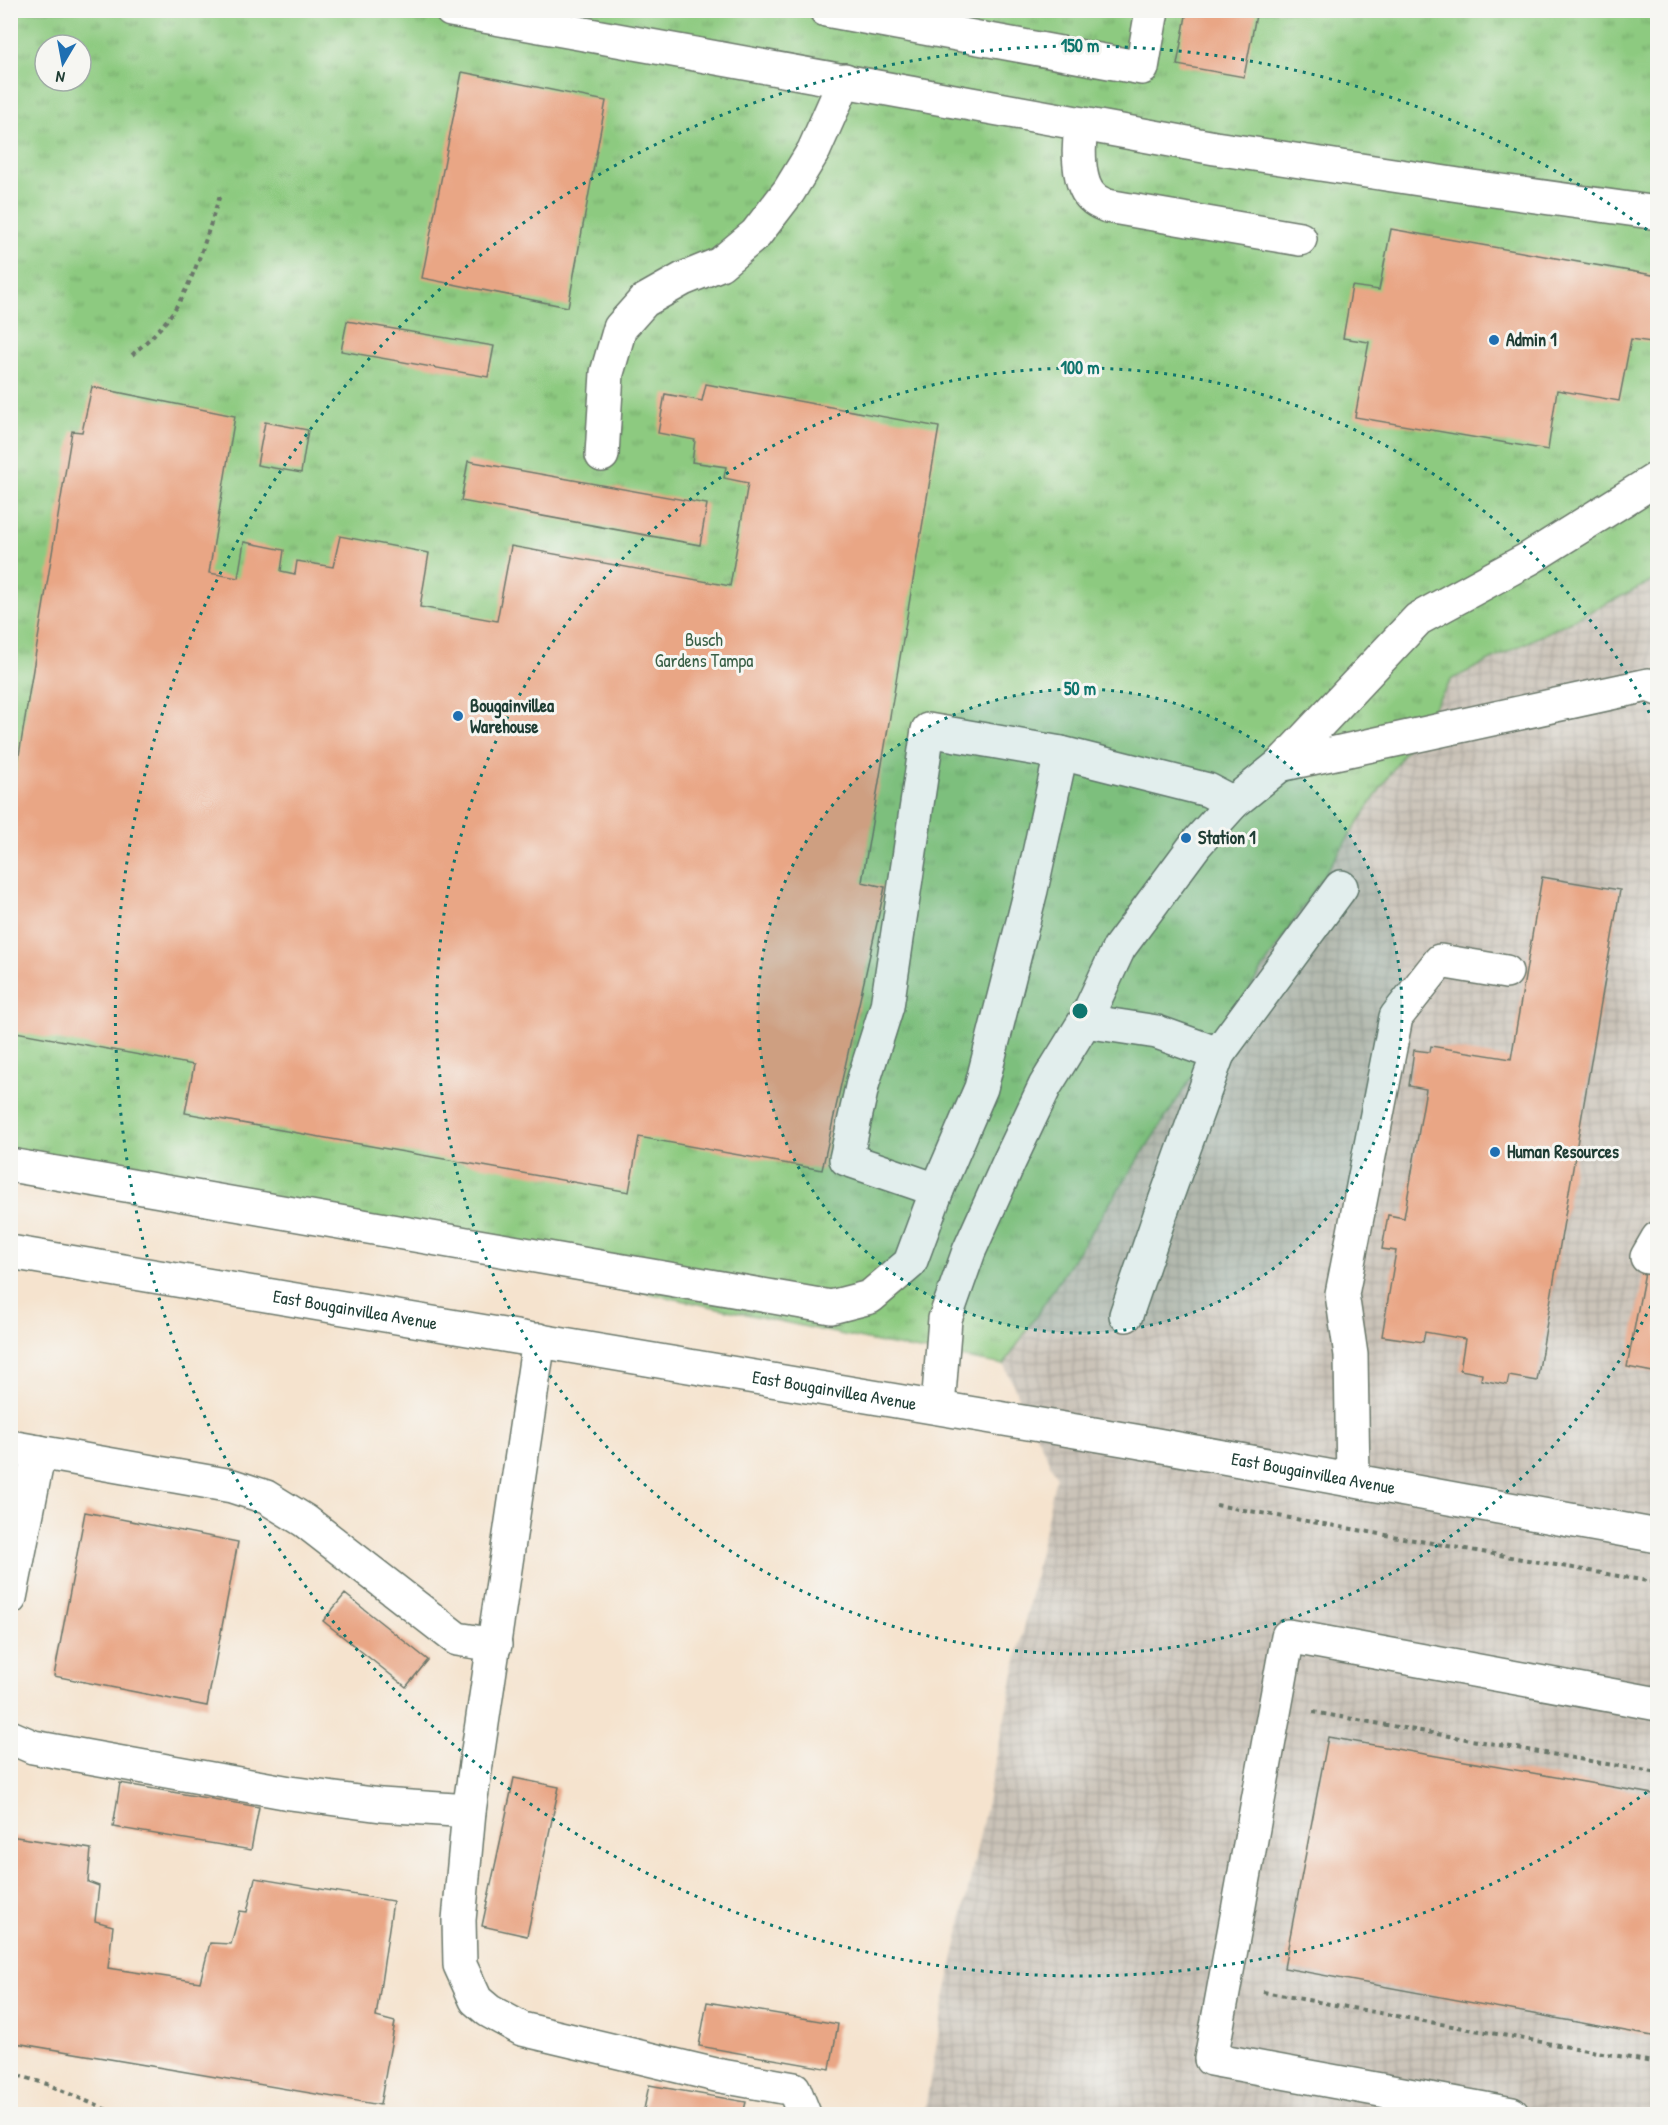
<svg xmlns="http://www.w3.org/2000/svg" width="1668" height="2125" viewBox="0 0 1668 2125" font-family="'Patrick Hand',sans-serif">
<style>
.industrial{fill:url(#industrial-grid)}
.park{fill:url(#park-tufts);stroke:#56845a;stroke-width:1.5;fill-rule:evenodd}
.building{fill:#e9a685}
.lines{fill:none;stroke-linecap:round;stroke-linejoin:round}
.minor-casing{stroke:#6a776a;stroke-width:36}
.path{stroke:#6a776a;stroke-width:4;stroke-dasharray:4.5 4.5;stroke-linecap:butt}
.minor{stroke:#fff;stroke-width:33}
.ring{fill:none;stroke:#0f766e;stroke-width:3;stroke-dasharray:3 6}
.poi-dot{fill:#1f6fb2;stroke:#f6f6f2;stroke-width:2}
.labels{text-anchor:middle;stroke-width:6;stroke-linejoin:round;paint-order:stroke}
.poi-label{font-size:18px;font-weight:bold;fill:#1f3d34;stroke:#f6f6f2;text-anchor:start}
.park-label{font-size:18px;fill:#3a6047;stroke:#f6f6f2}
.street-label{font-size:18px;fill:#1f3d34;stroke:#f6f6f2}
.centre{fill:#0f766e;stroke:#f6f6f2;stroke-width:3}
.ring-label{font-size:18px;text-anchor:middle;font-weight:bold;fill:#0f766e;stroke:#f6f6f2;stroke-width:6;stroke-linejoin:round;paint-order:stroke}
</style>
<defs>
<pattern id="industrial-grid" width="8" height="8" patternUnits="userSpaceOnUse" patternTransform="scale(1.5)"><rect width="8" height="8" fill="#cac3b8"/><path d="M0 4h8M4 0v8" fill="none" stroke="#ada89f"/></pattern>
<pattern id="park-tufts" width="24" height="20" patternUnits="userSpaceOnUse" patternTransform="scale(1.5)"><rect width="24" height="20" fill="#8dca80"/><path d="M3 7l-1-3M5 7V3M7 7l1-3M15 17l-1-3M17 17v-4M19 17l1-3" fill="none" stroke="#73a56a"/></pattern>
</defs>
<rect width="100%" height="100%" fill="#f6f6f2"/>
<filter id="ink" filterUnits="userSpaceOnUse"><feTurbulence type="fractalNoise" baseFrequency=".0167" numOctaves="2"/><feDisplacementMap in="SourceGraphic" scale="12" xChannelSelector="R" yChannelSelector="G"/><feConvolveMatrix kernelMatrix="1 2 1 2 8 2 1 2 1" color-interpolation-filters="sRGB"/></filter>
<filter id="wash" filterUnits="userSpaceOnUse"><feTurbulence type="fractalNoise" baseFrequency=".008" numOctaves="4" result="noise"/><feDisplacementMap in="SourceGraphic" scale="24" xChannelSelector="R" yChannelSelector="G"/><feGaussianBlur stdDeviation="1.35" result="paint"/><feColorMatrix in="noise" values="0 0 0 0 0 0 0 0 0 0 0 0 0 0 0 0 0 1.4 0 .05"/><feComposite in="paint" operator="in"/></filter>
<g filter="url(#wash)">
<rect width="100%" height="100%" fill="#f5e3ce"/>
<path class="industrial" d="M1657,579v1535h-733l20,-110 112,-528 -52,-111 448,-686z"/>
<path class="park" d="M10,11h1647v568l-205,100 -448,686 -118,-21 -359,-77 -516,-88zM45,45h36v36h-36z"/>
<g id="blocks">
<path class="building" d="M1187,10h70l-13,67 -67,-12z
M1527,10h21v5z
M462,72l144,29 -38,206 -146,-29z
M1391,229l267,47v67l-27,-4 -12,62 -62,-11 -9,60 -193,-33 14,-75 -26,-4 9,-52 27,4z
M347,321l147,25 -6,31 -147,-26z
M706,384l233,43 -77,455 23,5 -63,283 -183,-33 -10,55 -444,-79 9,-48 -184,-34v-221l62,-379 10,1 10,-45 143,29 -26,157 29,5 6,-36 40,8 -3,21 14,3 2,-13 36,6 7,-31 89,17 -9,54 77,14 14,-75 219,40 18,-103 -24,-5 2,-11 -34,-5 3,-22 -37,-7 7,-39 37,7z
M265,422l43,8 -7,43 -44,-8z
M468,461l239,43 -7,41 -239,-44z
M1542,877l78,13 -83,491 -28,-5 -2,9 -26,-5 1,-6 -22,-4 5,-31 -40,-7 -2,10 -41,-6 14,-85 -14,-2 6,-34 16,3 22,-129 -17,-3 5,-36 16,2 1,-6 80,13z
M1645,1272l13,3v98l-31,-6z
M85,1512l153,30 -31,164 -153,-30z
M345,1594l83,66 -22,27 -83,-66z
M1328,1737l330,58v242l-374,-69z
M514,1778l45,9 -32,149 -45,-10z
M120,1783l139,24 -8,43 -138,-23z
M10,1836l81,13 -3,33 11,4 -4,35 18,5 -5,42 92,14 10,-39 21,1 9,-33 7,1 8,-34 138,23 -17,116 19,5 -15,83 -370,-63z
M707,2002l131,22 -8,45 -131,-23z
M649,2085l97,17 -3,12h-100z"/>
</g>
</g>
<g filter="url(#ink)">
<use href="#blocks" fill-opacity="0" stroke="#6a776a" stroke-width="1.5"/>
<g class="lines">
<g class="minor-casing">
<g id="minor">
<path d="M451,10l764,138 257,39 186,26"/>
<path d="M826,10l316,58 10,-58"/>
<path d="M1082,124c-4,19 -6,61 12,75 3,3 9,5 13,7l193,33"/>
<path d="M602,455l5,-82 13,-45 24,-27 39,-22 37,-15 36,-30 33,-43 25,-41 31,-70"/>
<path d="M1280,765l368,-80 10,4"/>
<path d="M1085,1021l72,11 61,22 -58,161 -34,100"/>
<path d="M1218,1054l123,-167"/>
<path d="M10,1165l821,142 39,-10 40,-34 27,-73 44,-102 50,-198 30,-137"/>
<path d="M937,1190l-91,-31 17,-77 24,-76 41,-276 133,23 147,37 25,13"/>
<path id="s1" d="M10,1252l1125,189 523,95"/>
<path d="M1647,1257l11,-19"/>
<path d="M539,1340l-70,471 -10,109 1,45 16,35 13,11 33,18 194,46 78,14 10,25"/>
<path d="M938,1407l7,-88 24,-68 40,-89 36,-76 40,-65 34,-73 77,-104 37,-41 47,-38 138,-146 112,-61 128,-80"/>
<path d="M10,1447l222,39 34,11 39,24 152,118 38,6"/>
<path d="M1353,1480l-2,-125 -9,-61 54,-277 44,-56 66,11"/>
<path d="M10,1598l29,-146"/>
<path d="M10,1737l23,10 257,46 91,12 88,6"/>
<path d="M1512,2114l-301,-55 77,-423 370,68"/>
</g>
</g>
<path class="path" d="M132,355c10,-9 21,-19 30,-29 31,-36 43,-86 58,-131
M1216,1505l442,78
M1313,1712l345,61
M1263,1992l395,71
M10,2073l37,11 69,30"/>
<use href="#minor" class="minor"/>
</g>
</g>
<circle cx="1080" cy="1011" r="322" fill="#0f766e" fill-opacity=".12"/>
<g class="ring">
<circle cx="1080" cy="1011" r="322"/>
<path d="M1655 1298A643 643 0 1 1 1655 724"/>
<path d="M1654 1787A965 965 0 1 1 1654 235"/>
</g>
<g class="poi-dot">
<circle cx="1494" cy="340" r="6"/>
<circle cx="458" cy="716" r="6"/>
<circle cx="1186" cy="838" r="6"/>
<circle cx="1495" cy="1152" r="6"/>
</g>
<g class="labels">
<g class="poi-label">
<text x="1506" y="346">Admin 1</text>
<text x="470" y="712">Bougainvillea<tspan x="470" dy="21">Warehouse</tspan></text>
<text x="1198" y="844">Station 1</text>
<text x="1507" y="1158">Human Resources</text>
</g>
<g class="park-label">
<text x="704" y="646">Busch<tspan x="704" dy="21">Gardens Tampa</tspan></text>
</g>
<g class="street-label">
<text dy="6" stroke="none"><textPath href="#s1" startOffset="350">East Bougainvillea Avenue</textPath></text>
<text dy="6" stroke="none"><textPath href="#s1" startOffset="836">East Bougainvillea Avenue</textPath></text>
<text dy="6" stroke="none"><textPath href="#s1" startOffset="1322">East Bougainvillea Avenue</textPath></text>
</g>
</g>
<circle cx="1080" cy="1011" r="9" class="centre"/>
<g class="ring-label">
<text x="1080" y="52">150 m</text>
<text x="1080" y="374">100 m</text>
<text x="1080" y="695">50 m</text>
</g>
<rect width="1668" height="2125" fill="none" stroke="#f6f6f2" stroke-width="36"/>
<g transform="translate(63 63) rotate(190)"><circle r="28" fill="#f6f6f2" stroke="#a0aca6" stroke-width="1.5"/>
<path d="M0-4.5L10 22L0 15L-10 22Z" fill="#1f6fb2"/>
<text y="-9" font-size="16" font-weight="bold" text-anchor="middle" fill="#1f3d34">N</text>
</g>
</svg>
